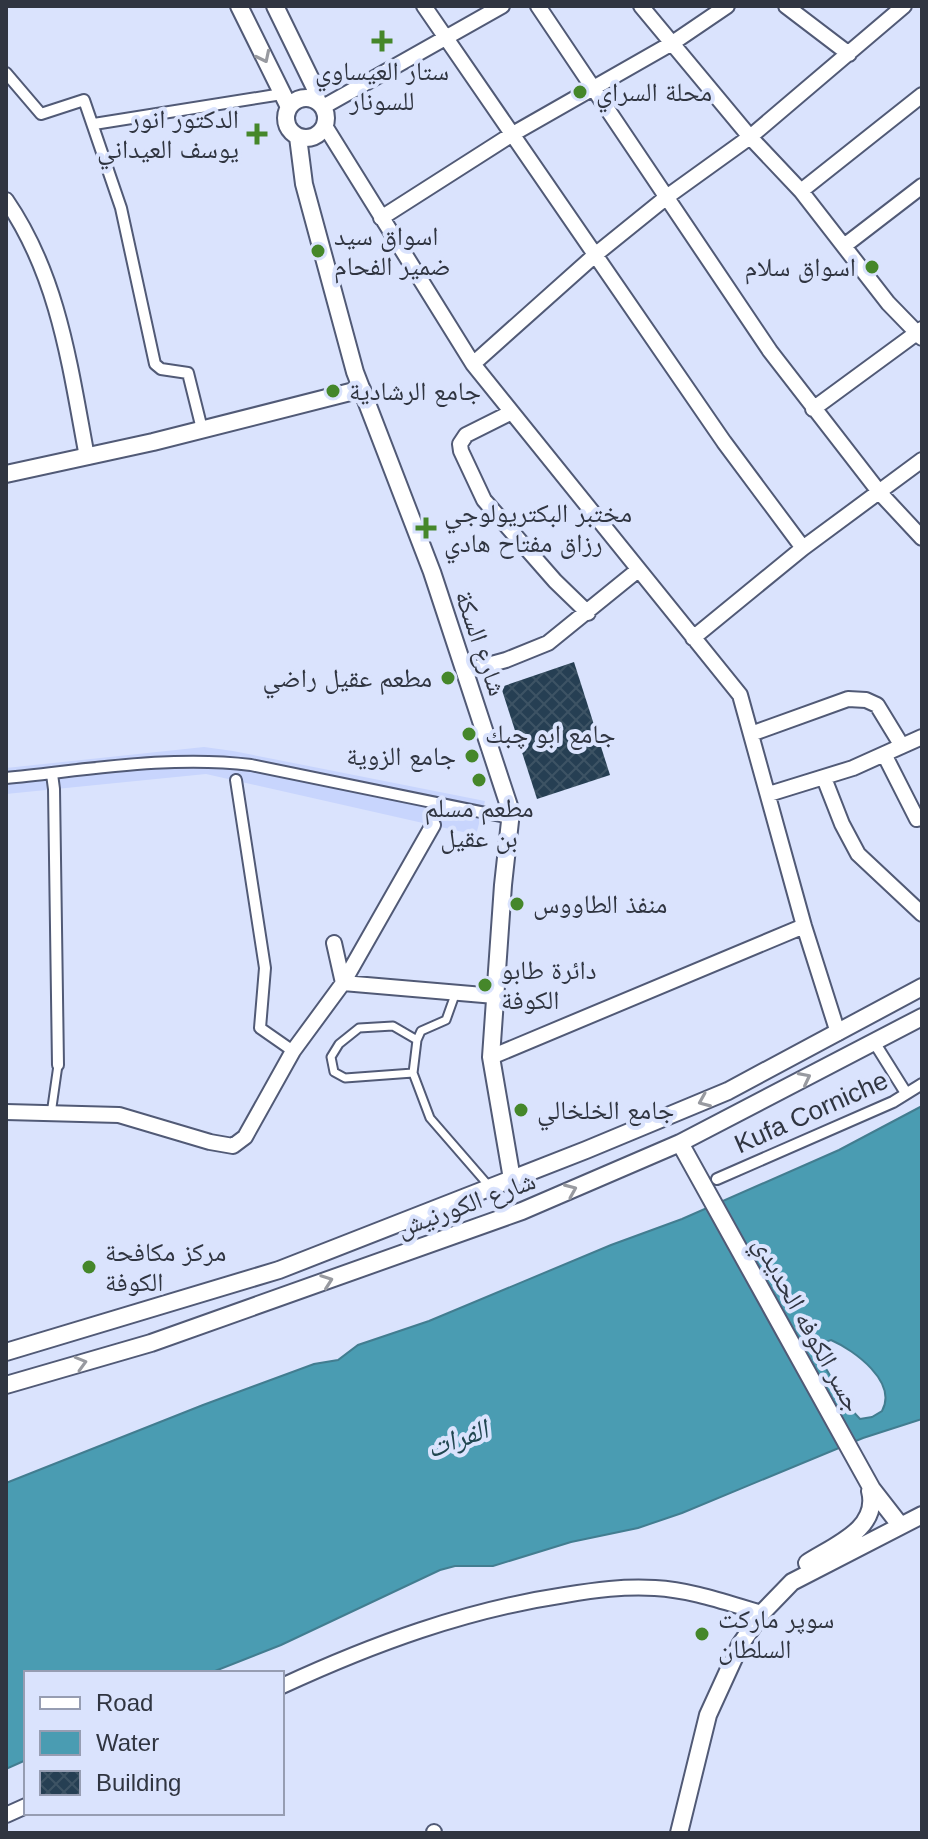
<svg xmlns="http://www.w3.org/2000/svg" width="928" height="1839" viewBox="0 0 928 1839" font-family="Helvetica,'Noto Naskh Arabic',sans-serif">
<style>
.built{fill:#c8d5fd}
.water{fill:#4a9cb2;stroke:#427d90;stroke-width:2;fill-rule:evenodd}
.building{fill:url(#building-cross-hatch)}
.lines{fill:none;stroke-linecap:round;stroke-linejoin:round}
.service-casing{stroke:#515a76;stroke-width:11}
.pedestrian-casing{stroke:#515a76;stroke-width:14}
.minor-casing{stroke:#515a76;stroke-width:18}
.tertiary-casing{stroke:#515a76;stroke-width:20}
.service{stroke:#fff;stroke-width:7}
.pedestrian{stroke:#fff;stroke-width:10}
.minor{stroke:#fff;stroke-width:14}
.tertiary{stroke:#fff;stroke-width:16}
.oneway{stroke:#989aa0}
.poi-dot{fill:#45872a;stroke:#dae3fd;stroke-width:3}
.labels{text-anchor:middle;stroke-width:8;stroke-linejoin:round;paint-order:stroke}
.poi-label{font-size:26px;fill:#303541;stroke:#dae3fd;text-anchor:start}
.street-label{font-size:26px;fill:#303541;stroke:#dae3fd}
.water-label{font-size:28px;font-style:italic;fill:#214751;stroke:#dae3fd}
</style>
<defs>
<pattern id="building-cross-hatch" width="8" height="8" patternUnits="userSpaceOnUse" patternTransform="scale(2)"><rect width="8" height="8" fill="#263f53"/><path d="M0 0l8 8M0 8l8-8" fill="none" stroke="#3d5364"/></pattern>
</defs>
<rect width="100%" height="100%" fill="#dae3fd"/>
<path class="built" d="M204,747l29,4 252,50 -9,34 -270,-61 -200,20v-26z"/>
<path class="water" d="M922,1106v313l-59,19 -181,75 -44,15 -67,14 -78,24h-38l-15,4 -159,75 -71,28h-184v87l-20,9v-286l197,-78 111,-41 24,-4 20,-15 71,-24 182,-76 71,-26 157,-69zM831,1340c23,10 67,42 51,71l-10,6 -12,2 -13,-14 -30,-52 2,-9z"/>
<path class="building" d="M574,662l36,113 -73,24 -36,-112z"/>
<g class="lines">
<g class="service-casing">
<path id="service" d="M456,992l-10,28 -25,11 -4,9 -4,33 17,45 59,68
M413,1073l-68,5 -11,-6 -3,-15 8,-13 20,-16 34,-2 24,14
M51,1114l7,-49"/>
</g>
<g class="pedestrian-casing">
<path id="pedestrian" d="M6,73l35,41 43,-14 37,108 34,156 6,5 27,4 14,56
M94,124l188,-30
M52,774l2,15 4,276
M6,778c81,-8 164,-23 245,-13l259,53
M236,780l29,188 -5,60 33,23
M874,1042l32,51
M717,1179l176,-77 29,-18"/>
</g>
<g class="minor-casing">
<path id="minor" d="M424,6l300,436 79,106
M538,6l232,345 110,142 42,45
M641,6l109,131 51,54 87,112 34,35
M786,6l63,48
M323,107l179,-101
M325,126l148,238 267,331 64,231 34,107
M801,191l121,-96
M6,200c53,77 64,167 81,257
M381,218l130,-83 163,-93 53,-36
M844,246l78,-60
M473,364l122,-109 73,-59 82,-59 154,-131
M813,409l109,-80
M510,413l-44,22 -6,9 1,7 23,49 71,81 33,32
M693,638l110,-90 119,-88
M466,671l40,-11 42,-17 90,-73
M751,734l97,-35 18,1 11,5 25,41
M884,754l33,65 5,-1
M824,778l18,46 16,30 64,60
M769,794l84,-26 69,-31
M334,943l9,40 152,13
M491,1057l313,-131
M6,1112l113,3 91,27 23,4 12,-9 48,-86 50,-68 90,-158
M282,1686c91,-42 183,-76 283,-91 30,-5 59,-9 90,-7 37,2 72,15 107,25
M6,1815l20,-9
M434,1832v1"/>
</g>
<g class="tertiary-casing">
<path id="tertiary" d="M239,6l50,101
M275,6l40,82 2,13
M286 118a20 20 0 1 1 40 0a20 20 0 1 1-40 0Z
M298,137l6,47 51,188 77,200 79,240 -8,73 -12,172 21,122
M6,474l147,-32 209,-53
M680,1143l192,346 28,36
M6,1352l273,-82 307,-120 142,-59 194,-104
M6,1385l145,-42 371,-132 158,-68 242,-126
M807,1563c26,-17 73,-34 63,-72
M679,1833l29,-118 32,-70 22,-32 30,-31 130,-67"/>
</g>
<use href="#service" class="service"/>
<use href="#pedestrian" class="pedestrian"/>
<use href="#minor" class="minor"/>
<use href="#tertiary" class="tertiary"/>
</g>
<defs><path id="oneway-chevron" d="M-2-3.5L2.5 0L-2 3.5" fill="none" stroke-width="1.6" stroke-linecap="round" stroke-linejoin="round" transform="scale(2)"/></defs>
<g class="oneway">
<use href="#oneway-chevron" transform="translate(264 57) rotate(64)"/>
<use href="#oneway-chevron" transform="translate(805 1078) rotate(-27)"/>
<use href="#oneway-chevron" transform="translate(704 1101) rotate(157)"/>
<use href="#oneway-chevron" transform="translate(571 1190) rotate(-23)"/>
<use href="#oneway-chevron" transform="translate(327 1281) rotate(-20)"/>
<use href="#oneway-chevron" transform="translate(81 1363) rotate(-16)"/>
</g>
<g class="poi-dot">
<path d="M378 29h8v8h8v8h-8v8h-8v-8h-8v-8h8z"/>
<circle cx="580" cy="92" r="8"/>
<path d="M253 122h8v8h8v8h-8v8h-8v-8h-8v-8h8z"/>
<circle cx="318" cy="251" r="8"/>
<circle cx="872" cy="267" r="8"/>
<circle cx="333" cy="391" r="8"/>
<path d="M422 516h8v8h8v8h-8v8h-8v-8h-8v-8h8z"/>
<circle cx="448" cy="678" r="8"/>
<circle cx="469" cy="734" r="8"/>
<circle cx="472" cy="756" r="8"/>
<circle cx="479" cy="780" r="8"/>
<circle cx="517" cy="904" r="8"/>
<circle cx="485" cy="985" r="8"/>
<circle cx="521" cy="1110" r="8"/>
<circle cx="89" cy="1267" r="8"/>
<circle cx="702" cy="1634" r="8"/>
</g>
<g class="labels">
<g class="poi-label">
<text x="382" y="80" text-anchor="middle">ستار العيساوي<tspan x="382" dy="30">للسونار</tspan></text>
<text x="596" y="101">محلة السراي</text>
<text x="239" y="128" text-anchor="end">الدكتور انور<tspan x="239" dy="30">يوسف العيداني</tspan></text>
<text x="334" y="245">اسواق سيد<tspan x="334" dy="30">ضمير الفحام</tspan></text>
<text x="856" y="276" text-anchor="end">اسواق سلام</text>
<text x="349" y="400">جامع الرشادية</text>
<text x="444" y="522">مختبر البكتريولوجي<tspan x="444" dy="30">رزاق مفتاح هادي</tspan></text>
<text x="432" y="687" text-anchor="end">مطعم عقيل راضي</text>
<text x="485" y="743">جامع ابو چبك</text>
<text x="456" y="765" text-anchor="end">جامع الزوية</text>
<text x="479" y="817" text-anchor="middle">مطعم مسلم<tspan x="479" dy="30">بن عقيل</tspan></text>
<text x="533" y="913">منفذ الطاووس</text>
<text x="501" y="979">دائرة طابو<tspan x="501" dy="30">الكوفة</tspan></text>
<text x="537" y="1119">جامع الخلخالي</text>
<text x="105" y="1261">مركز مكافحة<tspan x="105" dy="30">الكوفة</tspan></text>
<text x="718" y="1628">سوپر ماركت<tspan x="718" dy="30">السلطان</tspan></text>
</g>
<g class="street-label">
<text transform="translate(481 643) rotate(71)" y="9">شارع السكة</text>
<text transform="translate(811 1112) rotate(-24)" y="9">Kufa Corniche</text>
<text transform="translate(466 1204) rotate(-20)" y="9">شارع الكورنيش</text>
<text transform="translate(808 1324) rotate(61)" y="9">جسر الکوفه الحديدي</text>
</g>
<g class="water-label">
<text transform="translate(457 1438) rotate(-20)" y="10">الفرات</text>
</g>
</g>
<rect width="928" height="1839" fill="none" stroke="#303541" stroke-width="16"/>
<rect x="24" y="1671" width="260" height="144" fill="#dae3fd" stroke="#969db2" stroke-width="2"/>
<rect x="40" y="1697" width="40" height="12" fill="#ffffff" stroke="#969db2" stroke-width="2"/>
<text x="96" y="1711" font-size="24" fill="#303541">Road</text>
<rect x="40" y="1731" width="40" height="24" fill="#4a9cb2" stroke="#969db2" stroke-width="2"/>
<text x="96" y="1751" font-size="24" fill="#303541">Water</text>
<rect x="40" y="1771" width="40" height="24" fill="url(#building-cross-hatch)" stroke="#969db2" stroke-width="2"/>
<text x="96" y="1791" font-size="24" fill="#303541">Building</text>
</svg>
